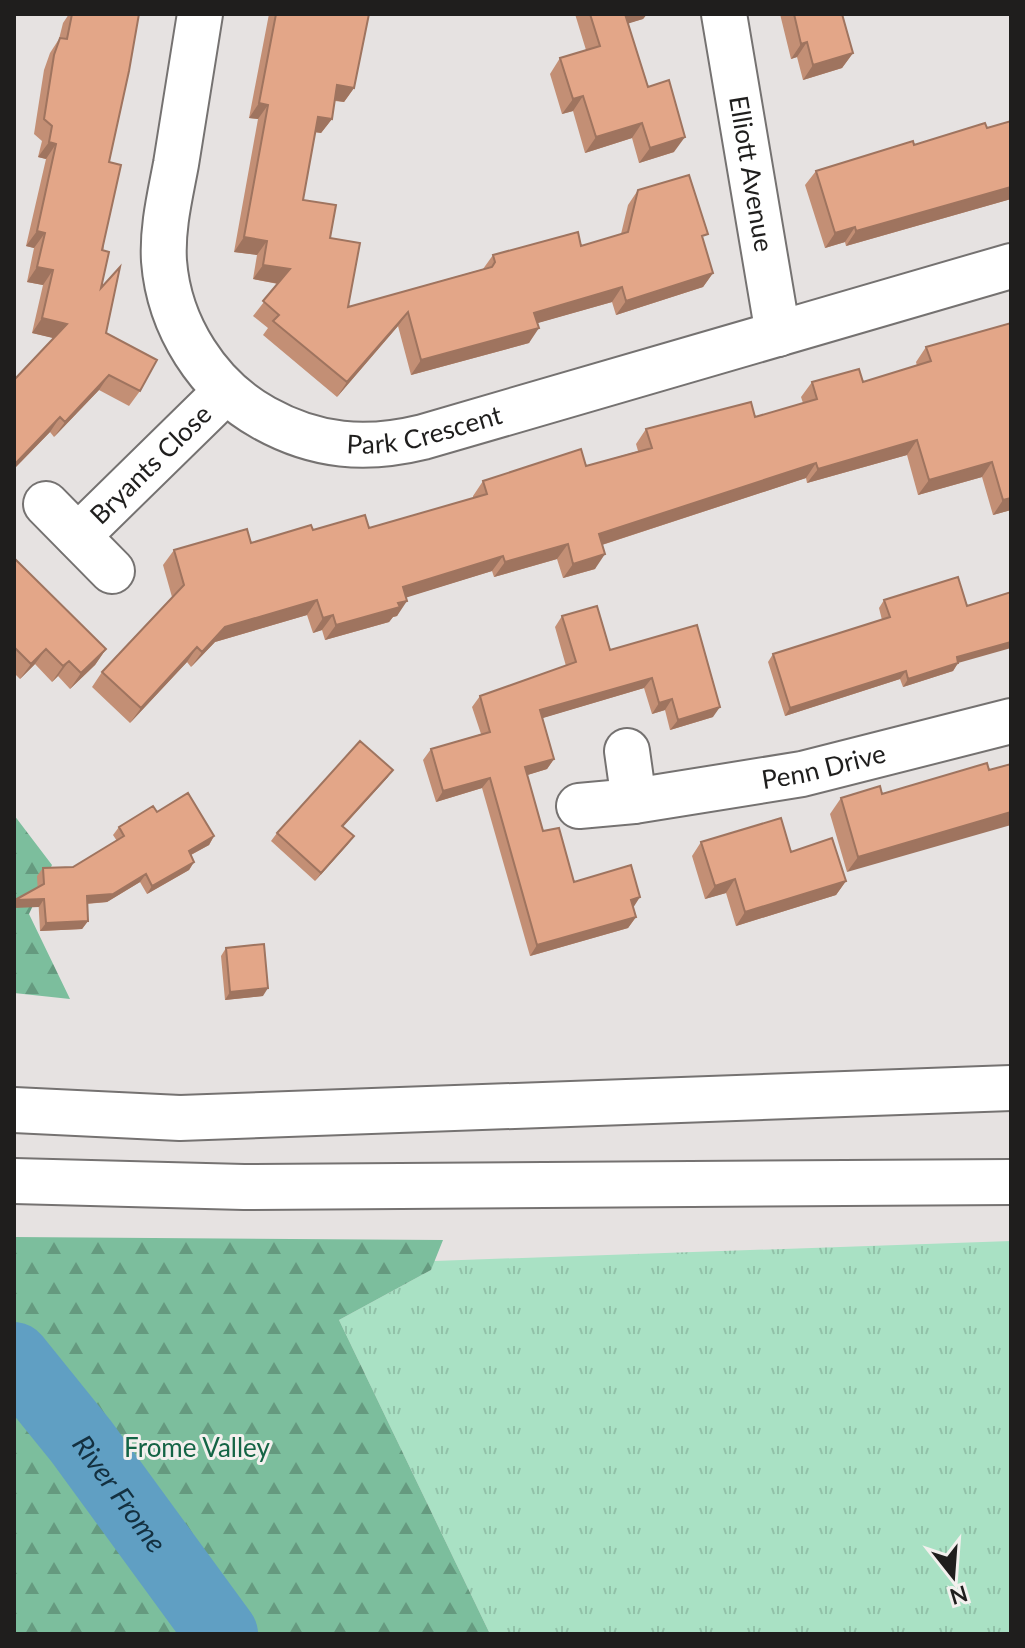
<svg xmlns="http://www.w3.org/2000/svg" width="1025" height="1648" viewBox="0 0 1025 1648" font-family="Lato,sans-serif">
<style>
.grass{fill:url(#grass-tufts)}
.forest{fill:url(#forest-firs)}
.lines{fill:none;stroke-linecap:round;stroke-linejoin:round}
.river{stroke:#609fc3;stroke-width:72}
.minor-casing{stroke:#757271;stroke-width:48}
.trunk-casing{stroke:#757271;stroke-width:48}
.minor{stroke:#fff;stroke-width:44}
.trunk{stroke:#fff;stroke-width:44}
.wall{fill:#c38f75}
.shaded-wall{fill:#9f745f}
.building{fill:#e3a688;stroke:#9f745f;stroke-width:2}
.labels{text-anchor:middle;stroke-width:6;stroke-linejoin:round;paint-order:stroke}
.street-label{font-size:26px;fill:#1f1e1d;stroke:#f3f0ee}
.park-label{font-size:26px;fill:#146445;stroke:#f3f0ee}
.water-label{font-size:28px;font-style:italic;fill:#133040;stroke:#f3f0ee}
</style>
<defs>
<pattern id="grass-tufts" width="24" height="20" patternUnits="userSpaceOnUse" patternTransform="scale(2)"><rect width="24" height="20" fill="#a9e1c4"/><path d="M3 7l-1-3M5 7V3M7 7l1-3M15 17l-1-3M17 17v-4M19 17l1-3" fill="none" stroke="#91c1a8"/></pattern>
<pattern id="forest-firs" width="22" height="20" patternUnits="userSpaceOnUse" patternTransform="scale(2)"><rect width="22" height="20" fill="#7cbe9d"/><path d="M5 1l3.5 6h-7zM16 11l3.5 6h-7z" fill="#659a7f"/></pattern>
</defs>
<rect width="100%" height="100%" fill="#e6e2e1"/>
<path class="grass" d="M1011,1241v393h-521l-151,-314 92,-50 3,-9z"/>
<path class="forest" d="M14,815l38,50 -23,49 41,85 -56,-6z
M14,1237l429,3 -12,30 -92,50 151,314h-476z"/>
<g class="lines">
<path class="river" id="s1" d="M14,1358l67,83 141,193"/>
<g class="minor-casing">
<g id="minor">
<path id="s2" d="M200,14c-8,50 -16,100 -24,150 -6,32 -14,64 -12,97 5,65 44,126 100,157 52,29 102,33 159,19l588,-171"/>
<path id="s3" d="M724,14l54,320"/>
<path d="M46,504l66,67"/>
<path id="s4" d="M78,536l147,-144"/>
<path d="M627,751l7,50"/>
<path id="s5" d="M579,806l55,-5 168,-27 209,-53"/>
</g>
</g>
<g class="trunk-casing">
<path id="trunk" d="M14,1110l166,8 831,-30
M14,1181l230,6 767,-5"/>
</g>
<use href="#minor" class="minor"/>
<use href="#trunk" class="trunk"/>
</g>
<path class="wall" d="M69,14h70l-30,148 -8,126 5,45 34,58 -11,15 -30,-16 -45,47 -4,-5 -36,37v-89l40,-42 -22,-5 11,-48 -16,-3 7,-34 -8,-2 20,-87 -8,-2 4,-16 -8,-7 10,-64 6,-17 9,-14 4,-16z
M269,14h100l-15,74 -10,14 -9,-1 -3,18 -11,14 -6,-1 -12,68 27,38 18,69 135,-38 10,-14 88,-9 40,-12 7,-29 10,-15 65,51 10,32 -10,14 -87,28 -4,-13 -75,21 -8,20 -118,32 -13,-49 -61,71 -74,-62 5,-7 -15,-12 25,-32 -25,-5 4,-24 -23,-3 24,-133 -9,-1z
M575,14h72l-4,5 -15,4 20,64 26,65 -35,11 -7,-25 -47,15 -12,-42 -11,3 -12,-40 10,-16 26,-8z
M780,14h62l11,39 -11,15 -39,12 -6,-23 -6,2z
M1011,121v78l-165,47 -1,-4 -20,6 -20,-63 11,-14 98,-26 73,-17z
M1011,323v187l-18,5 -11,-38 -64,18 -11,-40 -100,28 -1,-5 -204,67 -7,24 -32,9 -6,-19 -63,18 -2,-6 -86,26 -9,19 -4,1 -4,5 -64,18 -3,-10 -9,3 -6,-18 -92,27 -24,25 -4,-5 -57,61 -38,-36 10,-15 70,-75 -9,-32 11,-15 77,-7 62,-13 56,-2 104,-30v-2l10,-15 103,-15 52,-15 -2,-7 10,-15 109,-12 48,-14 -2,-6 11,-15h51l54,-16 -1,-4 10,-15z
M14,558l92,91 -11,16 -25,24 -12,-13 -6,6 -17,-18 -15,15 -6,-6z
M884,600l74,63 -5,8 -50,16 -3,-8 -115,37 -17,-54 5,-8 109,-34 -3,-12z
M562,616l48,34 103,67 -43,13 -5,-20 -13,4 -8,-26 -102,30 12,41 -7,10 -20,6 16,56 31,51 59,26 3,9 -8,11 -98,28 -48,-168 -46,14 -13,-42 8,-11 50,-15 -9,-27 8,-11 86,-30 -11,-39z
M393,770l-6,8 -44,49 5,17 -33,37 -44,-40 6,-8z
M989,770l-142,102 -17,-58 11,-16 41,-4z
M157,812l57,24 -5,9 -18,10 3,7 -5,8 -42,24 -7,-12 -33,20 -20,2 1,17 -6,8 -42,2 -3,-55 6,-8 30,-1 44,-26 -4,-6 6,-8z
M701,842l90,10 55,29 -10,14 -100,31 -10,-33 -21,6 -13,-43z
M226,948l37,48 -38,4 -4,-44z"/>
<path class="shaded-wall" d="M624,14h23l-4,5 -29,9z
M807,42l-10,15 -6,2 10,-15z
M853,53l-11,15 -39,12 10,-15z
M337,85l17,3 -10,14 -17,-3z
M583,96l-10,15 -11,3 11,-15z
M259,103l9,2 -10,14 -9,-1z
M318,117l14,2 -11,14 -13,-2z
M642,123l-10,15 -47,15 11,-16z
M685,137l-11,15 -35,11 11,-15z
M49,142l7,2 -10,15 -8,-2z
M1011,187v12l-165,47 10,-15z
M855,227l-10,15 -20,6 10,-15z
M37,231l8,2 -11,15 -8,-2z
M244,237l23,4 -10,14 -23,-3z
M263,265l27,4 -10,15 -27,-5z
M37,267l16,3 -10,15 -16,-3z
M713,273l-10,14 -87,28 10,-14z
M622,287l-10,15 -88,25 10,-14z
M408,312l-10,14 -61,71 10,-15z
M42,318l25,6 -10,15 -25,-6z
M539,328l-10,15 -118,32 10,-15z
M109,375l-10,15 -45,47 11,-15z
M60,417l-10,15 -36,37v-4z
M917,440l-10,15 -100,28 11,-14z
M992,462l-10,15 -64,18 11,-15z
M816,463l-10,15 -217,71 10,-15z
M1011,498v12l-18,5 10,-15z
M568,544l-11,15 -63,18 11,-15z
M605,554l-10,15 -32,9 10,-14z
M503,556l-11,15 -100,31 11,-15z
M317,600l-10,15 -92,27 -24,25 11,-15 23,-25z
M407,601l-10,15 -4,1 -4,5 -64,18 11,-15z
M333,615l-11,15 -9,3 10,-15z
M1011,642v6l-60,17 6,-8z
M197,647l-10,15 -57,61 11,-15z
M46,649l-11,15 -15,15 11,-15z
M106,649l-11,16 -25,24 11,-16z
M69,661l-11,15 -6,6 11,-16z
M958,663l-5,8 -50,16 5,-8z
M906,671l-6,8 -115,37 5,-8z
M652,678l-8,10 -111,33 7,-11z
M672,699l-7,11 -13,4 7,-11z
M720,707l-7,10 -43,13 8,-10z
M554,759l-7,10 -29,9 7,-11z
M393,770l-6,8 -51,56 6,-8z
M490,778l-8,10 -46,14 7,-11z
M1011,812v13l-164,47 11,-15z
M214,836l-5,9 -26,14 6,-8z
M354,836l-6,8 -33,37 6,-8z
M194,862l-5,8 -42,24 5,-8z
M146,874l-6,8 -33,20 -26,2 6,-8z
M735,879l-9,14 -21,6 10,-13z
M846,881l-10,14 -100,31 9,-14z
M640,897l-7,11 -2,-8z
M44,899l-5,8 -25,1v-6l1,-2z
M636,917l-8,11 -98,28 7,-11z
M88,921l-6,8 -42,2 6,-8z
M268,988l-5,8 -38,4 5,-8z"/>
<path class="building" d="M72,14h67l-10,57 -20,91 12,3 -19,85 7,2 -8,36 19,-21 -14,66 51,27 -17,31 -31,-16 -44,47 -5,-5 -46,48v-85l53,-56 -25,-6 11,-48 -16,-3 8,-34 -8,-2 19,-87 -7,-2 3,-16 -8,-7 10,-64 6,-17 7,1z
M276,14h93l-15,74 -17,-3 -5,34 -14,-2 -15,83 33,5 -6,33 30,5 -12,64 144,-40 3,-5 -2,-7 85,-23 3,14 47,-14 10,-42 51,-15 19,59 -6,2 11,37 -87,28 -4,-14 -88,26 5,15 -118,32 -13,-48 -61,70 -74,-61 6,-6 -16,-14 27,-32 -27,-4 4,-24 -23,-4 24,-132 -9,-2z
M590,14h35l23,73 21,-7 16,57 -35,11 -8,-25 -46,14 -13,-41 -10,3 -13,-41 40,-12z
M794,14h48l11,39 -40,12 -6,-23 -6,2z
M1011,121v66l-155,44 -1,-4 -20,6 -19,-62 97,-30 1,4 71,-22 2,5z
M1011,323v175l-8,2 -11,-38 -63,18 -12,-40 -99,29 -2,-6 -217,71 6,20 -32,10 -5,-20 -63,18 -2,-6 -100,31 4,14 -9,2 2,4 -64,18 -3,-10 -10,3 -6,-18 -92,27 -23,25 -5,-5 -56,61 -39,-36 82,-87 -10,-35 73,-21 4,14 60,-18 2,5 52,-15 4,13 118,-34 -4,-13 98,-32 5,17 66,-18 -6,-19 105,-27 4,15 62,-18 -5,-17 47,-13 4,13 68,-21 -5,-14z
M14,558l92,91 -25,24 -12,-12 -6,5 -17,-17 -15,15 -17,-17z
M958,577l9,29 44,-14v50l-54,15 1,6 -50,16 -2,-8 -116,37 -17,-54 117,-37 -6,-17z
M597,606l13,44 87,-25 23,82 -42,13 -6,-21 -13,4 -7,-25 -112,32 14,49 -29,8 18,64 16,-3 15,54 57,-17 9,32 -9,3 5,17 -99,28 -47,-167 -47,13 -12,-42 59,-17 -10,-36 96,-34 -14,-46z
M360,741l33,29 -51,56 12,10 -33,37 -44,-40z
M987,763l2,7 22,-6v48l-153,45 -17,-59 39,-12 2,8z
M188,793l26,43 -25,15 5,11 -42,24 -6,-12 -33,20 -26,2 1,25 -42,2 -2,-24 -29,1 29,-16 -1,-16 30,-1 51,-31 -5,-9 34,-21 4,6z
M781,818l10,34 41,-14 14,43 -101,31 -10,-33 -20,7 -14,-44z
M264,944l4,44 -38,4 -4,-44z"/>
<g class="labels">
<g class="street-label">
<text dy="9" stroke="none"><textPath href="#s3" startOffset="162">Elliott Avenue</textPath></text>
<text dy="9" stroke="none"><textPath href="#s2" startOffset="610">Park Crescent</textPath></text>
<text dy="9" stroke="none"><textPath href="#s4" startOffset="102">Bryants Close</textPath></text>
<text dy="9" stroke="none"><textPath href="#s5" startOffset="248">Penn Drive</textPath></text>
</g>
<g class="park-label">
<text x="197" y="1457">Frome Valley</text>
</g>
<g class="water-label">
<text dy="10" stroke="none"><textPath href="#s1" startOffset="172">River Frome</textPath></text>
</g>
</g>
<rect width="1025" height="1648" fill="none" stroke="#1f1e1d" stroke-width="32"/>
<g transform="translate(953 1576) rotate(163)" stroke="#f3f0ee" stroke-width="6" paint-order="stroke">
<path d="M0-6L14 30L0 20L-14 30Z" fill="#1f1e1d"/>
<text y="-12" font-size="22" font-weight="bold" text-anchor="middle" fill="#1f1e1d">N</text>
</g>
</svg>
